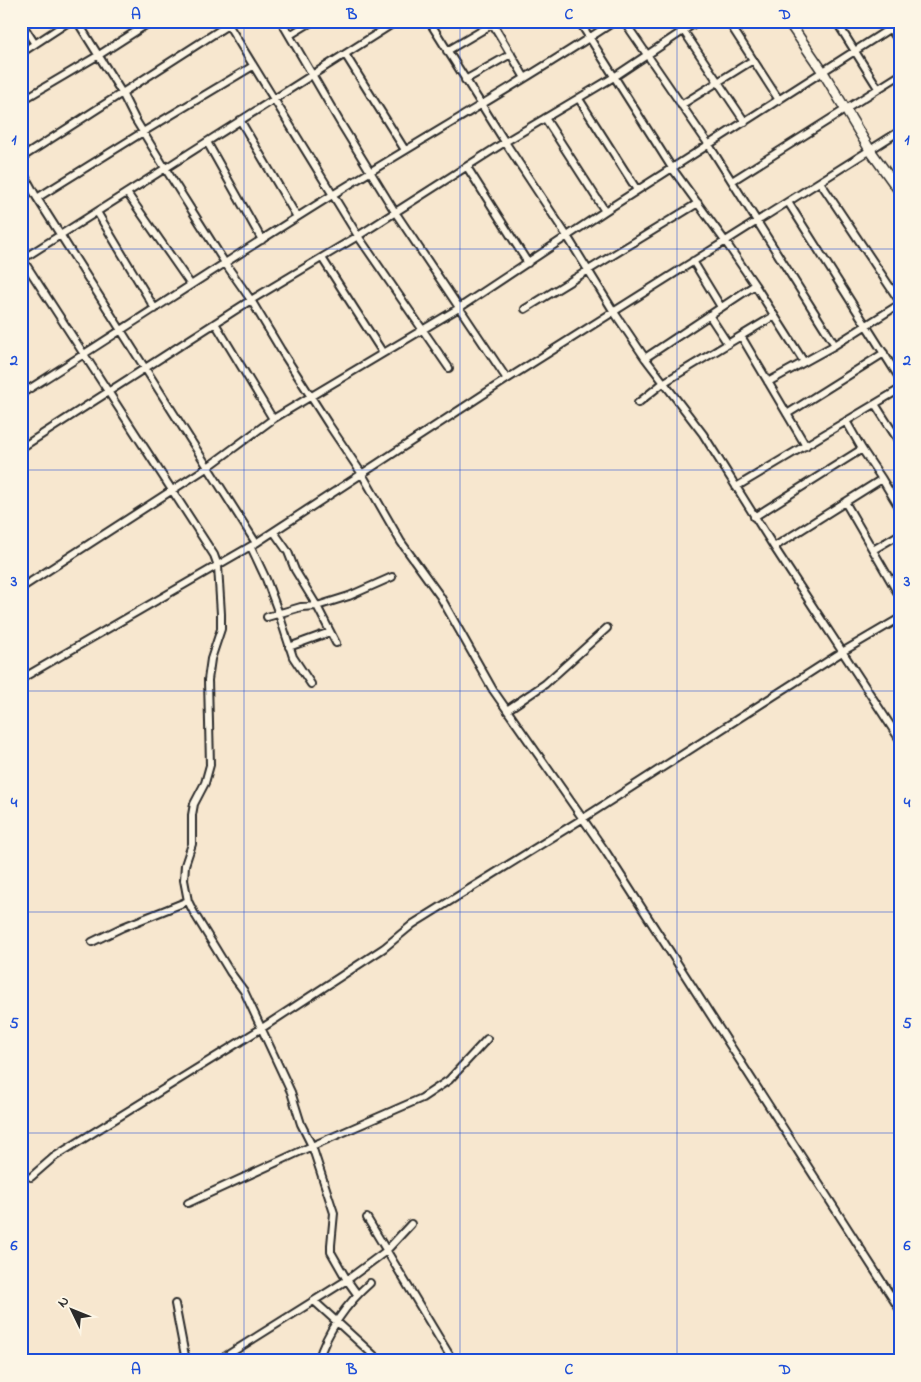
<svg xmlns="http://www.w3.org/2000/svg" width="921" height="1382" viewBox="0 0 921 1382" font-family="'Indie Flower',sans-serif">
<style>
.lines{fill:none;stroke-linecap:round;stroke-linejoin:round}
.minor-casing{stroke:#2b2b2b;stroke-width:10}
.major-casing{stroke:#2b2b2b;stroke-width:12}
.minor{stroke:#fcf5e5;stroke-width:6}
.major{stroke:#fcf5e5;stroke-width:9}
.grid{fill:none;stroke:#1d4ed8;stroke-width:1;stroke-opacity:0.55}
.neatline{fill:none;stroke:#1d4ed8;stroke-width:2}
.grid-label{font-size:16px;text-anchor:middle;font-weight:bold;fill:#1d4ed8}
</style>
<rect width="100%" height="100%" fill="#f7e7cf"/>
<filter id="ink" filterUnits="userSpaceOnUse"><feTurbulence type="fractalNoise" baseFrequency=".02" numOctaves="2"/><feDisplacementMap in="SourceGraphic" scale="10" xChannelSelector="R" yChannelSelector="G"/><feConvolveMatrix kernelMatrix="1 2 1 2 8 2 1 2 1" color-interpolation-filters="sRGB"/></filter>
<g filter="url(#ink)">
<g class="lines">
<g class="minor-casing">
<path id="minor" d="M77,21l45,72 13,26 30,49 60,95 26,37 30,50 48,75 33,49 39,68 39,54 53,94 113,162 294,458
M226,21l132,215 91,132
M281,21l60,103 54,88 112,167
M429,21l76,121 62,94 47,76 31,46 58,76 71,113 126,193
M491,21l34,57
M579,21l93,147 53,73 30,44 49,77
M624,21l85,124 126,200
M677,21l68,101
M728,21l51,79
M836,21l42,67
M885,21l15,22
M21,22l14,22
M290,35l23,-14
M447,51l46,-27
M21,53l49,-32
M345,54l60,96
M465,80l46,-26
M579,99l58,91
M21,101l78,-46 53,-34
M681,105l72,-45
M545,118l60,93
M240,120l57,97
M207,142l55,98
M21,158l213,-137
M467,167l61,96
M21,169l16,29 219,345
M732,181l168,-106
M820,182l80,120
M127,193l64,92
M37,198l106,-66 110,-66
M788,202l112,177
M97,212l58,97
M21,257l193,298 4,11 3,48v15l-10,30 -3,21 2,85 -5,18 -11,21 -2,11v29l-7,21 -1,15 4,21 6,12 36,59 14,19 47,101 10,32 11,22 22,67 -3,32v7l16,28 10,14
M322,258l61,95
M21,260l376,-239
M693,261l28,46
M525,309l173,-106
M709,315l19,29
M215,323l58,96
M741,336l65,110
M645,358l110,-73
M768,382l67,-37 65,-41
M21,394c105,-66 208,-135 313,-200 93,-58 189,-112 281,-173
M638,403l25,-20 111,-67
M875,404l25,39
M787,414l97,-61
M21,448l230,-148 107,-64 147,-94 109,-65 84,-56
M882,479l18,30
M736,487l164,-98
M845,502l55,95
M754,517l108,-68
M274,532l14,20 7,18 22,36 19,37
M251,547l15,32 13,35 14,43 18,27
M774,547l108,-68 -20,-30 -16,-28
M873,550l27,-16
M891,581l9,-6
M21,588l187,-121 65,-48 186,-111 146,-97 295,-189
M267,617l34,-10 16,-1 32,-10 43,-19
M289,647l41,-15
M21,679l235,-136 251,-164 393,-248
M507,710l38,-26 62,-56
M92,942l31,-15 65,-26
M31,1177l23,-20 208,-129 122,-80 29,-24 169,-105 260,-167 58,-34
M188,1203l124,-57 110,-48 27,-18 38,-41
M367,1218l86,143
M314,1301l66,60
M175,1304l11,57
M218,1361l129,-81 39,-29 25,-27
M318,1361c9,-30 29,-58 52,-78
M478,1361l5,-3"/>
</g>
<g class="major-casing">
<path id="major" d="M788,21l35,51 47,78 30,42"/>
</g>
<use href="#minor" class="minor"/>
<use href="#major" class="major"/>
</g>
</g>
<path class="grid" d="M244,21v1340M460,21v1340M677,21v1340M21,249h879M21,470h879M21,691h879M21,912h879M21,1133h879"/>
<rect width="921" height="1382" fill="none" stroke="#fcf5e5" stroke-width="55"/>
<g transform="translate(72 1310) rotate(313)" stroke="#fcf5e5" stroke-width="4" paint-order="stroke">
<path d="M0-4L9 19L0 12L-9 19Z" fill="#2b2b2b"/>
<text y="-8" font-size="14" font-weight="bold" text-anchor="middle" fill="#2b2b2b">N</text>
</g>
<rect x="28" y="28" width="866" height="1326" class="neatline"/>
<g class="grid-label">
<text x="136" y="19">A</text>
<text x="352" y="19">B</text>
<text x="569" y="19">C</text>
<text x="785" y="19">D</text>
<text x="14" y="144">1</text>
<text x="907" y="144">1</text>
<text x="14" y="365">2</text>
<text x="907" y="365">2</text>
<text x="14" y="586">3</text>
<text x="907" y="586">3</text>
<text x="14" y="807">4</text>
<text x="907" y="807">4</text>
<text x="14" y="1028">5</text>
<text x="907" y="1028">5</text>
<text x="14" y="1250">6</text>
<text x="907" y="1250">6</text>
<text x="136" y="1374">A</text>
<text x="352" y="1374">B</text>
<text x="569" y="1374">C</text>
<text x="785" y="1374">D</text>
</g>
</svg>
